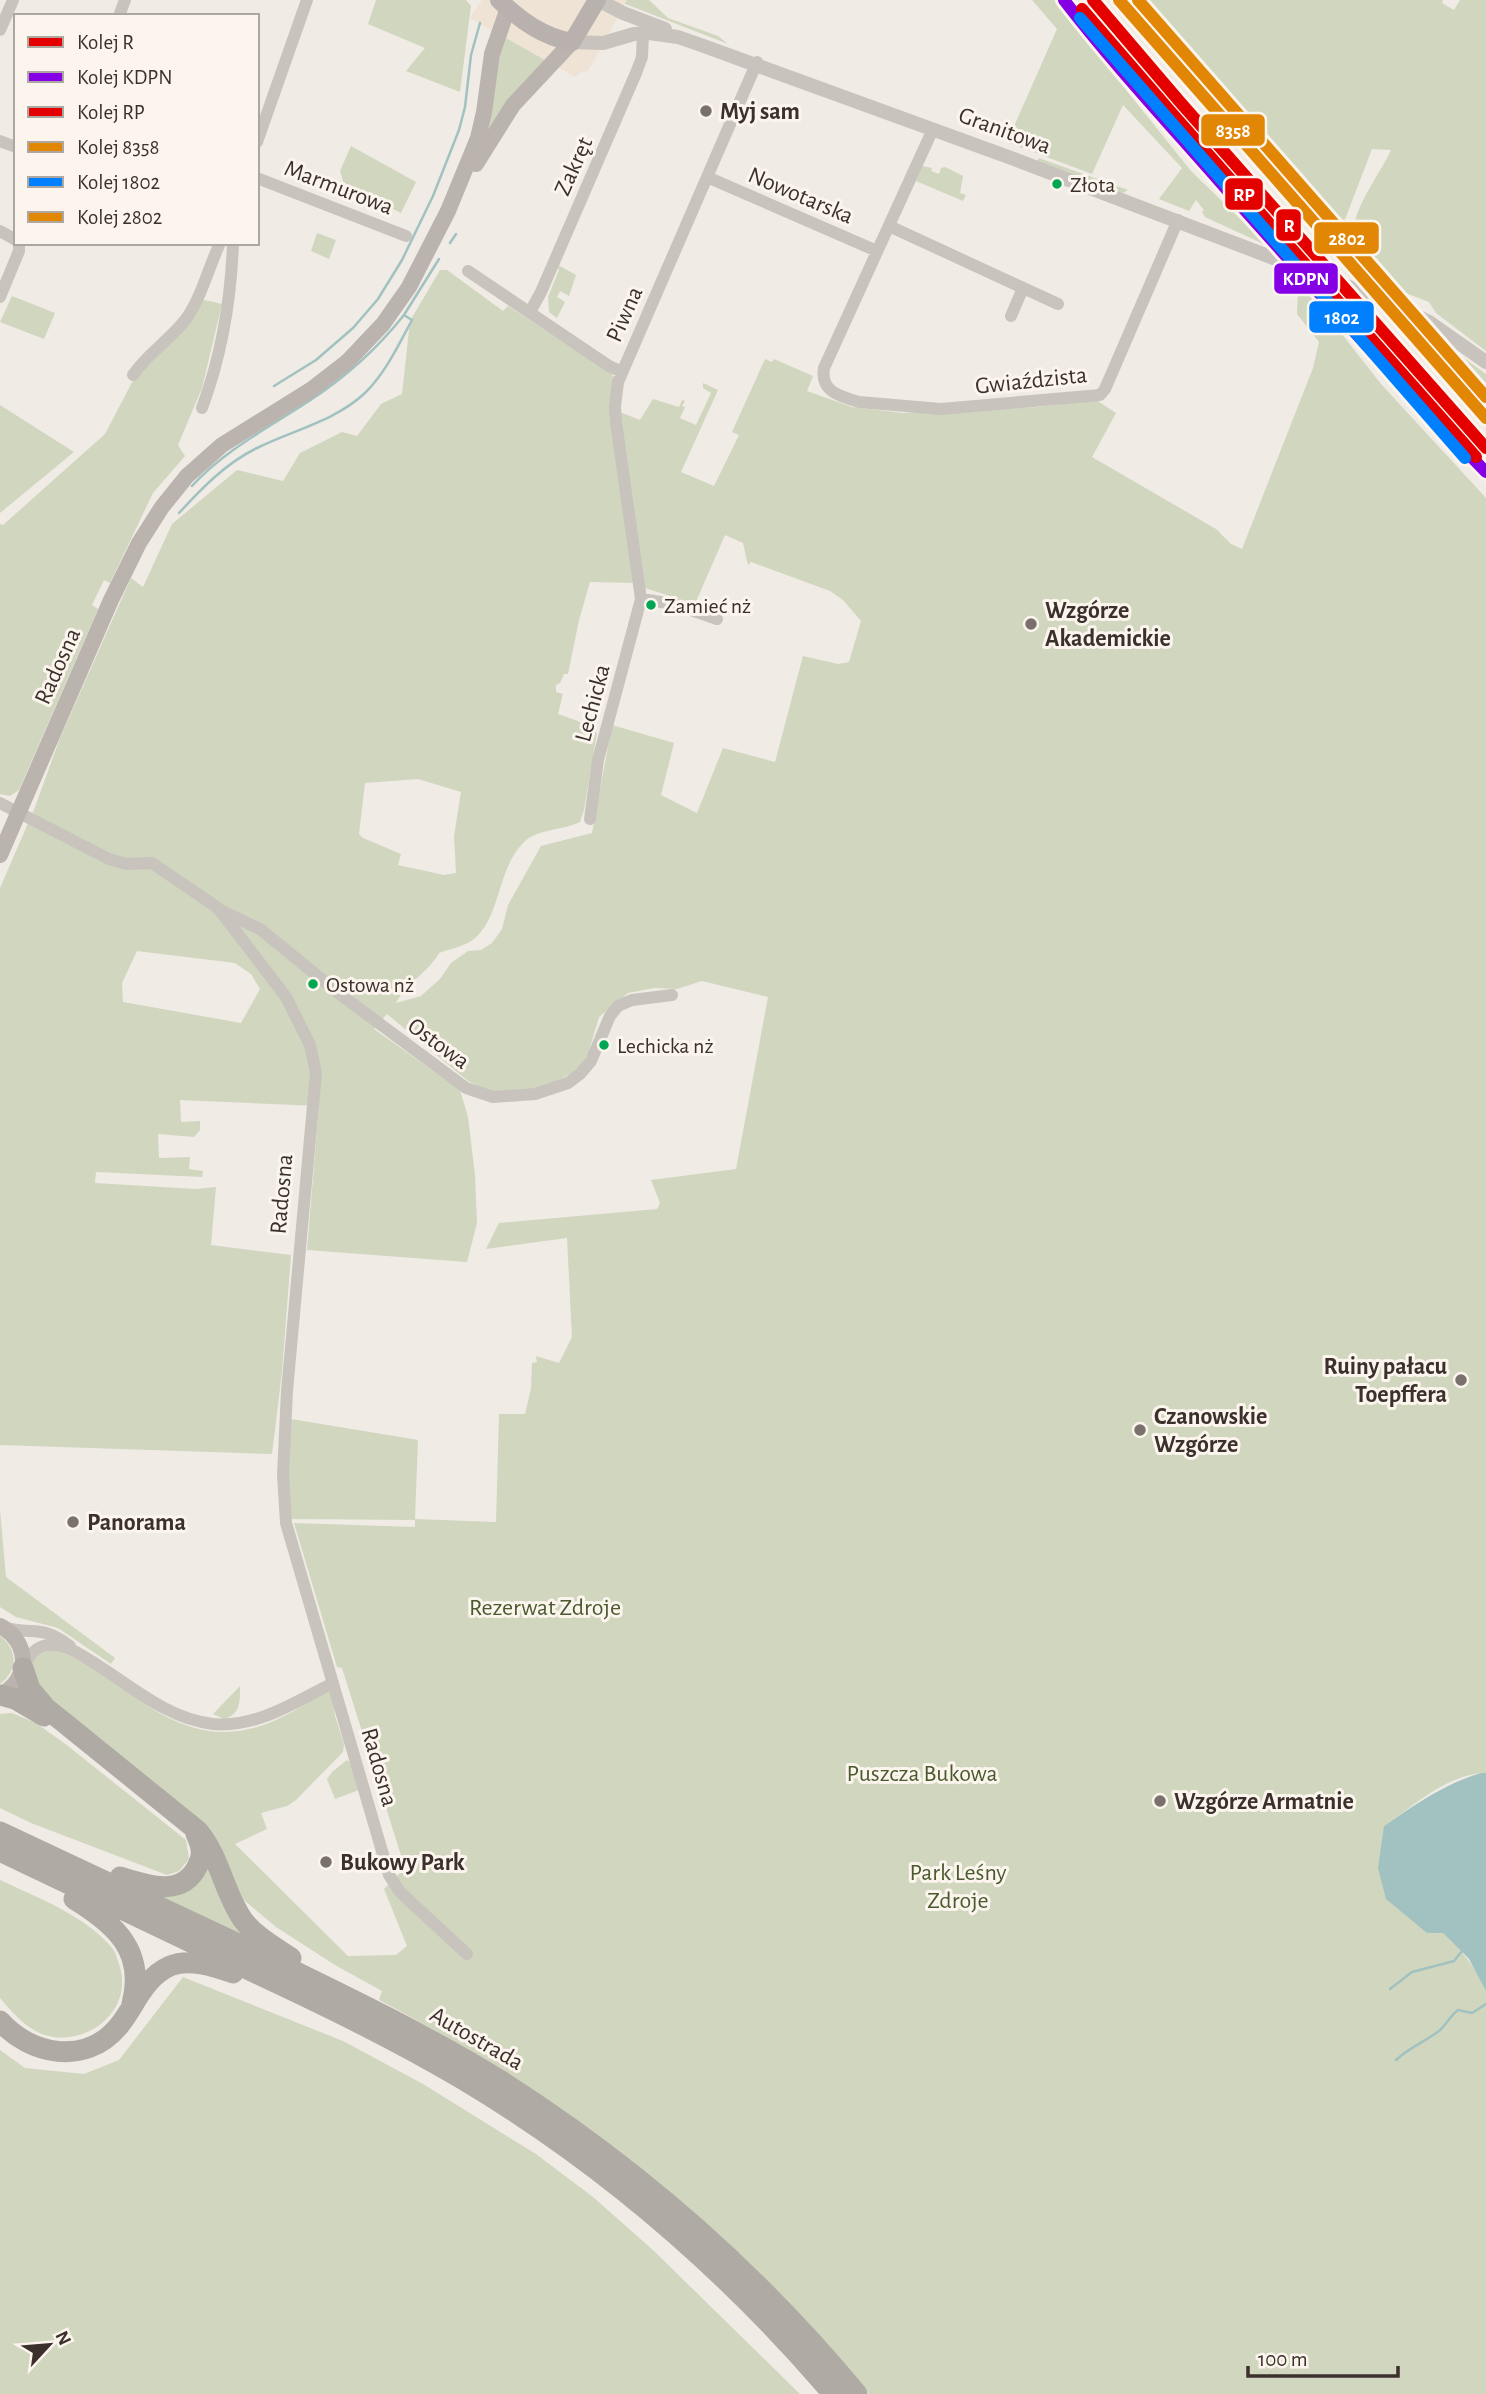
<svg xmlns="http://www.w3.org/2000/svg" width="1486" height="2394" viewBox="0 0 1486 2394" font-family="'Alegreya Sans',sans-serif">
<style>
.green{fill:#d1d6bf;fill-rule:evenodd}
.plaza{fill:#eee3d5}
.water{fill:#a1c2c1}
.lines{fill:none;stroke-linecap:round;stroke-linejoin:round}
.stream{stroke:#a1c2c1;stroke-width:2.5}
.minor{stroke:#c9c3be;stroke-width:12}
.tertiary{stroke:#c9c3be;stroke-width:14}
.secondary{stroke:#bab3ae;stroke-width:16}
.primary{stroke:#b8b1ad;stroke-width:18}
.motorway{stroke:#afaaa4;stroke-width:21}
.rail-1-casing{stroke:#fbf5ee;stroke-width:18}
.rail-2-casing{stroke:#fbf5ee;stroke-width:18}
.rail-3-casing{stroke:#fbf5ee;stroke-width:18}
.rail-4-casing{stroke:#fbf5ee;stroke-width:18}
.rail-5-casing{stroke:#fbf5ee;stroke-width:18}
.rail-6-casing{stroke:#fbf5ee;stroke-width:18}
.rail-1{stroke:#e50000;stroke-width:12}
.rail-2{stroke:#8500e5;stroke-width:12}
.rail-3{stroke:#e50000;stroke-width:12}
.rail-4{stroke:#e28606;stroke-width:12}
.rail-5{stroke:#0080ff;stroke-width:12}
.rail-6{stroke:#e28606;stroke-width:12}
.poi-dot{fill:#7a716c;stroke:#fbf5ee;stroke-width:2.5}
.bus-dot{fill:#00a651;stroke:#fbf5ee;stroke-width:2.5}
.labels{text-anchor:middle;stroke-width:6;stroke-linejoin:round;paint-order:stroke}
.bus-label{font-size:22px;fill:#3b302b;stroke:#fbf5ee;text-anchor:start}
.poi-label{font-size:24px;font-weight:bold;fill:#3b302b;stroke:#fbf5ee;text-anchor:start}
.street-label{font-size:24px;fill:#3b302b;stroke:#fbf5ee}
.park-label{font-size:24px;fill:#4a5a2e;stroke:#fbf5ee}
.line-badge{stroke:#fbf5ee;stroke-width:2.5}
.badge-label{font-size:19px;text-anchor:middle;font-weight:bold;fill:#fff}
</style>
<rect width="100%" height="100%" fill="#f0ebe5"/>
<path class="green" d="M376,0h90l5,6 -11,86 -54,-21 19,-23 -57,-24z
M625,0h24l19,18 50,18 10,8 -105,-41z
M1032,0h22l137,171 77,75 -63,-29 -3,-5 2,-2 -8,-10 -7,11 -30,-12 23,-31 -59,-63 -31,69 -85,-32 50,-113z
M1120,0h323l-1,3 12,7 6,-10h26v351l-50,-38 -7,-11 -65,-25c1,-19 -11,-40 -9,-54 3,-21 27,-53 36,-73l-19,-1 -28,73 1,25 -9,5z
M504,32l48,26 -65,77 1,-15z
M351,146l65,36 -15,31 -57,-29 -4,-13z
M1039,158l89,32 -5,3 -86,-32z
M922,166l10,2 -1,3 8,3 2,-6 4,-1 18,9 -3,17 6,2 -3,6 -47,-20z
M317,233l19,7 -7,19 -18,-8z
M558,265l18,10 -7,21 -9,-5 -3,6 8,5 -8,16 -8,-6 -1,-15 11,-27 -2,-3z
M440,270h7l56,41 5,-5 104,68 2,4 21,205 -45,-1 -11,38 -11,54h-4l-4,9 -4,2v7l7,2 -5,20 20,7 19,12 -13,77 -4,12c-18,9 -41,6 -56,20 -27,26 -23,75 -50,97 -9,7 -24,10 -35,14 -11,20 -33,30 -43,50l25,-7 19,-17 11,-16 17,-12 13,-1 11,-7 10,-14 6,-24 33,-59 51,-13 20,-108 62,18 -13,52 36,18 26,-65 52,14 28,-106 35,8 11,-2 12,-41 -18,-21 -13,-9 -79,-29 -3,3 -5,-22 -18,-8 -30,69 -50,-16 -25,-176 20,8 13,-21 26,8 3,-7 3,1 -3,5 3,1 -5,11 16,7 15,-32 -8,-5v-5l15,7 -37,82 33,14 25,-51 -7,-3 33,-73 7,3 2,-3 39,17 -6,15 45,16 51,6 135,-6 58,-7 20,13 -24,44 124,72 15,15 11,5 71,-181 6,-26 -22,-28 1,-23 7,-6 12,13 -2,2 66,84 105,114v1275c-37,0 -73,33 -102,53l43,107h16c19,18 33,34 43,58v403h-617l-140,-150c-105,-96 -223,-178 -350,-244l3,-9 -47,-26 -59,-38 -32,-27 -36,-69 -156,-132 -12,-3 -9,-31c5,-7 8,-12 16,-14 28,-5 90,50 116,64 19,10 39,17 61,17 41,0 74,-23 107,-44l4,28 9,28 -1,8 -47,48 -9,6 -26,7 6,16 -32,15 113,112 48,-1 11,-9 -23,-57 21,-21 -63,-200 -5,-1 -43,-144 121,4v-7l-125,-1 -3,-49 4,-51 127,21 -3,79 81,3 3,-108h26l6,-26 1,-25 5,-1 -1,-6 23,7 13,-26 -5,-99 -81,11 13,-26 158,-14 3,-6 -9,-23 85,-11 32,-172 -66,-16 -25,8 -23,-1 -26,5 -29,24 -11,37 -11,16 -19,11 -25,9 -24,2 -21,-1 -20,-10 -81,-67 -13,15 86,61 8,27 7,58 2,48 -10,39 -160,-12 12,-144 -139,-6 1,22 19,-1v9l-6,7 -36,-3 1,24 31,-1 -1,12 14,2 -1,6 -106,-5 -1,11 101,6 20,-2 -5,58 80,10 -9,117 -10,82 -272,-9v-557l35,-81 25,-69 71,-160 12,9 29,-63 65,-54 46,11 17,-28 42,-21 15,4 24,-32 21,-10 8,-73zM418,779l43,13 -7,44 2,37 -12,2 -46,-10 3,-11 -38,-16 -4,-4 6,-51zM137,951l98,12 16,11 9,15 -19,34 -118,-21 -1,-19z
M12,296l43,17 -11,26 -44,-17z
M200,299l22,5 -20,84 -24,57 7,11 -32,37 -43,90 -6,-3 -12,25 6,4 -79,181 -9,6 -10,-2v-270l3,1 102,-91 33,-63z
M1429,333l57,41v25z
M0,405l74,47 -74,61z
M0,1510l6,67 109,81 -4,6 -53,-36 -42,-11 -16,-10z
M0,1636c18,13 18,35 0,48z
M240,1686c0,15 1,28 -16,33l-11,-5z
M12,1713l24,10 32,23 118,94 3,19 -10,12 -12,4 -136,-52 -31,-15v-94z
M347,1760l4,3 8,27 -24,9 -8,-20 5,-7z
M205,1862l52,80 -97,-45z
M0,1880c38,18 85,35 113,69 3,4 4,10 6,15 16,45 -31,84 -74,71 -19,-6 -33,-23 -45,-37z
M183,1977l160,64 80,43 113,70 57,43 61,54 146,143h-800v-344l25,18 59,6 35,-14z"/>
<path class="plaza" d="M482,0h145l-39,71 -7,1 -6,5 -105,-59z"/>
<path class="water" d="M1481,1773h5v218l-17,-32 -26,-26h-16l-41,-34 -8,-31 6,-42c32,-22 60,-42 97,-53z"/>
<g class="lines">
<path class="stream" d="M450,243l6,-9
M274,386l42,-26 37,-32 25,-29 24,-39 31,-64 26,-66 6,-23 6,-52 9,-32
M192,486c33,-36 76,-58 117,-85 37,-24 68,-52 95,-86
M179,513c23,-25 47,-50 78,-65 36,-18 79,-27 109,-56 20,-20 33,-48 46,-72l-8,-5 35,-56
M1390,1989l22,-17 42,-11 8,-10
M1396,2060c14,-13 28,-18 43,-29 7,-6 11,-15 19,-21l14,3 14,-9"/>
<path class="minor" d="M119,16l6,-16
M0,30l13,-30
M933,129l-109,239c-4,24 16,28 35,34l82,7 159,-14 5,-6 73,-169
M0,141l16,6
M257,142l50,-142
M707,177l170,74
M257,178l149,58
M889,226l169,78
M0,231l16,9
M468,271l141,95 13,6
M0,297l19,-46v-8
M530,312l11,-20 95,-219 6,-16 1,-24
M1011,316l12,-28
M133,375c15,-22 37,-35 53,-56 16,-23 22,-50 34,-76
M202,408c20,-54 29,-108 31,-165
M641,599l33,5 43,15
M0,803l109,56 17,5 26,-1 66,45 68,89 24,48 6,28 -29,318 -4,84 3,48 103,352 11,17 67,62
M590,819l8,-59 43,-161 -25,-177 -1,-15 3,-25 139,-320
M220,910l40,19 81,66 125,93 27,9 42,-3 33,-11 12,-9 11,-13 19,-45 8,-10 14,-6 40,-5
M3,1627c30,9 36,-4 67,19
M23,1668c6,-12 13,-23 27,-23 17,-1 35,12 49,21 36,23 70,53 114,58 44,4 82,-22 120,-41"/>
<path class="tertiary" d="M598,0l25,13 42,16
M572,42l31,1 31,-9 15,-1 29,4 23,8 313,114 372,142 43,21 57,40"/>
<path class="secondary" d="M476,164l37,-59 59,-63
M0,855l111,-255 28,-57 23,-36 25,-31 35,-31 90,-56 36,-28 35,-37 26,-37 39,-76 30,-73 6,-26 8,-58 16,-46
M0,1626c30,15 31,54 0,69"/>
<path class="primary" d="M499,0c21,20 44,37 73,42l25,-42"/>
<path class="motorway" d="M23,1668l7,21 16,19 152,123c22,26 26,62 45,89 12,16 32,27 48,38
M0,1695l15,4 29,17
M0,1832c84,40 169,79 253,119 84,41 169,81 248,130 133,85 255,191 356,313
M0,1851c81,39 162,77 243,116 75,35 150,71 221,113 140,84 264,191 369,314
M120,1877c28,9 63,21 78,-12 6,-11 3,-20 -2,-31
M74,1899c41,25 72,52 58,105
M0,2021c30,34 85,45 118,6 17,-20 25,-49 52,-61 19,-8 44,0 63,7"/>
<g class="rail-1-casing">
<path id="rail-1" d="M1093,0l87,102 306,346"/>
</g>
<g class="rail-2-casing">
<path id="rail-2" d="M1064,0c51,66 108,127 163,190 85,96 170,191 259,282"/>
</g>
<g class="rail-3-casing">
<path id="rail-3" d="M1082,9l88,102 306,346"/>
</g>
<g class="rail-4-casing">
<path id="rail-4" d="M1119,0l367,418"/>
</g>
<g class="rail-5-casing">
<path id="rail-5" d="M1080,18l385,440"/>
</g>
<g class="rail-6-casing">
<path id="rail-6" d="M1138,0l348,397"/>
</g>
<use href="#rail-1" class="rail-1"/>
<use href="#rail-2" class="rail-2"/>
<use href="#rail-3" class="rail-3"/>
<use href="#rail-4" class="rail-4"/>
<use href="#rail-5" class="rail-5"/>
<use href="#rail-6" class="rail-6"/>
</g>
<g class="poi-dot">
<circle cx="706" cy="111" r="7"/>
<circle cx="1031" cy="624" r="7"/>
<circle cx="1461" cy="1380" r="7"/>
<circle cx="1140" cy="1430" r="7"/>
<circle cx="73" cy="1522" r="7"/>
<circle cx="1160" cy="1801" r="7"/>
<circle cx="326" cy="1862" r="7"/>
</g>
<g class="bus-dot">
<circle cx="1057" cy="184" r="6"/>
<circle cx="651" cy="605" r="6"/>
<circle cx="313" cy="984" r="6"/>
<circle cx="604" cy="1045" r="6"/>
</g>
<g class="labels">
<g class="bus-label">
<text x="1070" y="192">Złota</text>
<text x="664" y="613">Zamieć nż</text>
<text x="326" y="992">Ostowa nż</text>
<text x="617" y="1053">Lechicka nż</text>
</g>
<g class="poi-label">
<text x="720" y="119">Myj sam</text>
<text x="1045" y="618">Wzgórze<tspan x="1045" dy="28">Akademickie</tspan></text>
<text x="1447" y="1374" text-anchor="end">Ruiny pałacu<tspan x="1447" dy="28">Toepffera</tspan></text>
<text x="1154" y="1424">Czanowskie<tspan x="1154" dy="28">Wzgórze</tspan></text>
<text x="87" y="1530">Panorama</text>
<text x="1174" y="1809">Wzgórze Armatnie</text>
<text x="340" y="1870">Bukowy Park</text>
</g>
<g class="street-label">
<text transform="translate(1005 130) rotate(20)" y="8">Granitowa</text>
<text transform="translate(573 166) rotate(-66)" y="8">Zakręt</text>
<text transform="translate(339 187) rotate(21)" y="8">Marmurowa</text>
<text transform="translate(801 195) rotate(23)" y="8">Nowotarska</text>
<text transform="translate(624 314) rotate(-66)" y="8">Piwna</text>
<text transform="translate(1031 380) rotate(-6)" y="8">Gwiaździsta</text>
<text transform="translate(57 666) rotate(-66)" y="8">Radosna</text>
<text transform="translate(592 703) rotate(-75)" y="8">Lechicka</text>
<text transform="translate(439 1043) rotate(36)" y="8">Ostowa</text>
<text transform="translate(281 1194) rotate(-85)" y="8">Radosna</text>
<text transform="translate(380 1767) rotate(74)" y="8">Radosna</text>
<text transform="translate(477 2038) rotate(30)" y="8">Autostrada</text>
</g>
<g class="park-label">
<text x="545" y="1615">Rezerwat Zdroje</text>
<text x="922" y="1781">Puszcza Bukowa</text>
<text x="958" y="1880">Park Leśny<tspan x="958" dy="28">Zdroje</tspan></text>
</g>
</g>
<g class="line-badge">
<rect x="1200" y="113" width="66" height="34" rx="7" fill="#e28606"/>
<rect x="1224" y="177" width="40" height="34" rx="7" fill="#e50000"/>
<rect x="1275" y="208" width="27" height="34" rx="7" fill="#e50000"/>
<rect x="1313" y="221" width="67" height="34" rx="7" fill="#e28606"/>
<rect x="1273" y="262" width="66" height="33" rx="7" fill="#8500e5"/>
<rect x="1308" y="300" width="67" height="34" rx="7" fill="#0080ff"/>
</g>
<g class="badge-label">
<text x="1233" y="137">8358</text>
<text x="1244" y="201">RP</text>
<text x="1289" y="232">R</text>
<text x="1347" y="245">2802</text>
<text x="1306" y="285">KDPN</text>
<text x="1342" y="324">1802</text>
</g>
<rect x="14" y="14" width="245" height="231" fill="#fbf5ee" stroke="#aea6a0" stroke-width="2"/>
<rect x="28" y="37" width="35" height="10" fill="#e50000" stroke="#aea6a0" stroke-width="2"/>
<text x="77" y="49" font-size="21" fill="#3b302b">Kolej R</text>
<rect x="28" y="72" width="35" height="10" fill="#8500e5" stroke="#aea6a0" stroke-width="2"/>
<text x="77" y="84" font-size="21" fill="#3b302b">Kolej KDPN</text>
<rect x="28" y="107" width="35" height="10" fill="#e50000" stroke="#aea6a0" stroke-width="2"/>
<text x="77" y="119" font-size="21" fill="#3b302b">Kolej RP</text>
<rect x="28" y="142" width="35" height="10" fill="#e28606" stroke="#aea6a0" stroke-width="2"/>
<text x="77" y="154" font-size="21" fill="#3b302b">Kolej 8358</text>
<rect x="28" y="177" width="35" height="10" fill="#0080ff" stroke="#aea6a0" stroke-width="2"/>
<text x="77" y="189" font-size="21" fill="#3b302b">Kolej 1802</text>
<rect x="28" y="212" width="35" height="10" fill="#e28606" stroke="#aea6a0" stroke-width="2"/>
<text x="77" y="224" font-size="21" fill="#3b302b">Kolej 2802</text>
<g transform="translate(49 2345) rotate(64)" stroke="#fbf5ee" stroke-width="5" paint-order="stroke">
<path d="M0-5L12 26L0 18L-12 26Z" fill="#3b302b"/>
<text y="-10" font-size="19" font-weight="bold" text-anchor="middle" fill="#3b302b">N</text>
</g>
<path d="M1248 2366v10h150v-10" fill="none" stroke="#3b302b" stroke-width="3.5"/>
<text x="1258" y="2366" font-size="21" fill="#3b302b" stroke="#fbf5ee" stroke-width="5" paint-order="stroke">100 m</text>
</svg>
